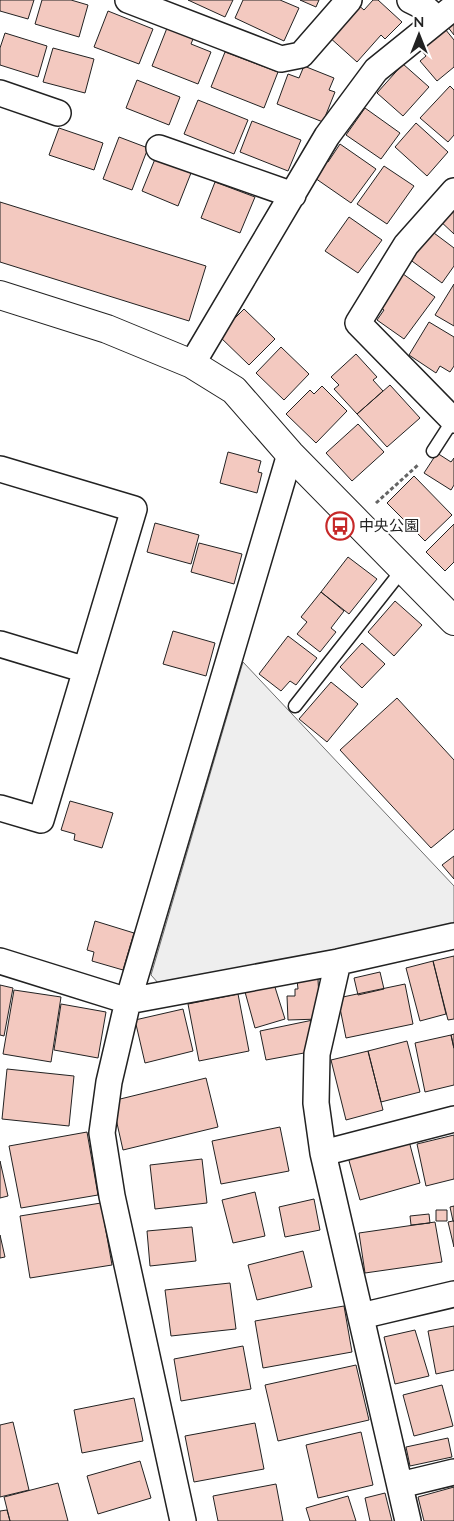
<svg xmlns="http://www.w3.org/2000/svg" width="454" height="1521" viewBox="0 0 454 1521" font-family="Lato,'Noto Sans JP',sans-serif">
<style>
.green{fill:#eee;stroke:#6f6f6f}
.building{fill:#f3c9c0;stroke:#222}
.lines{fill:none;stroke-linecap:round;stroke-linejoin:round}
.service-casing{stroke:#222;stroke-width:15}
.minor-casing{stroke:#222;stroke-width:28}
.tertiary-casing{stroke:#222;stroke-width:30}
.path{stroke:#646464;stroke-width:3;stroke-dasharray:4 2.5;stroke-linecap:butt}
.service{stroke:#fff;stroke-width:12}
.minor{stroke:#fff;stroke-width:25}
.tertiary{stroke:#fff;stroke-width:28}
.labels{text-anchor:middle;stroke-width:4;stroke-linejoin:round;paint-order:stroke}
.poi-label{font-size:15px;fill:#222;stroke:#fff;text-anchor:start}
</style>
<rect width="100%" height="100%" fill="#fff"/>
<path class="green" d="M243,662l211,224v40l-295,58 -8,-9z"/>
<path class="building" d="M0,0h34l-6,19 -28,-8z
M42,0h29l17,5 -9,32 -44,-13z
M188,0h45l-8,17z
M243,0h37l19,8 -15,33 -49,-23z
M300,0h19l-3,7z
M373,0h5l24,22 -17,17 -4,-4 -24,27 -29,-26 29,-32 7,6z
M108,11l45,18 -14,35 -45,-17z
M454,20v15l-7,-9z
M441,24l13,16v27l-17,14 -17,-20 6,-5 -9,-12z
M167,28l26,11 -2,5 20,8 -13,32 -46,-18z
M5,33l42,13 -9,31 -38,-12v-17z
M53,48l41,11 -9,34 -42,-11z
M225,52l53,20 -14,36 -53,-21z
M403,64l26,23 -26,29 -26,-23z
M304,66l30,12 -5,12 6,2 -12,30 -46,-18 11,-30 11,4z
M137,80l43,17 -11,28 -43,-17z
M450,86l4,4v45l-6,7 -28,-24z
M198,100l50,20 -14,34 -50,-20z
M365,108l35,25 -19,26 -35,-24z
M252,121l49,19 -13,31 -48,-19z
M416,123l32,29 -21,24 -32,-29z
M59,128l44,15 -9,27 -45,-15z
M119,137l29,11 -16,42 -29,-11z
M340,144l36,25 -25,34 -39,-27 11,-17 5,3z
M155,159l36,14 -13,33 -36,-15z
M384,166l30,20 -27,38 -30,-20z
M215,182l40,15 -15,36 -39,-15z
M454,201v33l-16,-15z
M0,202l206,64 -17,55 -189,-59z
M349,217l33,23 -24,33 -33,-22z
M426,227l28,21v18l-12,17 -37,-27z
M399,271l36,26 -31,42 -27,-19 7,-10 -9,-6z
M454,284v42l-19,-11z
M244,309l31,30 -26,26 -31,-30z
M429,322l25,15v29l-4,6 -10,-6 -4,7 -27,-18z
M281,347l28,27 -25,26 -28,-27z
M356,354l21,23 -4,3 10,11 -26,23 -23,-25 5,-4 -8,-8z
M390,385l30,33 -33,29 -30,-33z
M322,386l25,25 -31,32 -30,-29 24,-24 4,4z
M358,424l26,28 -32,29 -26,-28z
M228,452l33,9 -3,11 4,1 -5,20 -37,-10z
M437,453l14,9 3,-4v27l-3,5 -27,-17z
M414,476l38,39 -27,26 -38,-38z
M155,523l44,12 -8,29 -44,-12z
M454,524v38l-9,9 -19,-19z
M199,543l43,11 -8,30 -43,-12z
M348,557l29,22 -28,35 -28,-22z
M321,592l23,19 -13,17 5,4 -16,20 -23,-18 10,-12 -6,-5z
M395,601l27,24 -28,31 -26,-24z
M173,631l42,12 -9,33 -43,-12z
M288,636l29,22 -21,27 -6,-4 -9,10 -22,-17z
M362,643l23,21 -23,24 -22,-21z
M331,682l27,22 -31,38 -28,-23z
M397,698l57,62v69l-23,19 -91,-98z
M70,801l43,12 -11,35 -28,-8 1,-6 -14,-4z
M454,856v23l-12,-14z
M95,921l39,12 -11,37 -31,-9 2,-9 -7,-2z
M454,956v63l-6,1 -15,-59z
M433,961l13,53 -26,7 -14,-53z
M380,972l4,17 -26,6 -4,-17z
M318,979l2,40 -32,1 -1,-24h8v-7h3l-1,-9z
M274,984l11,35 -30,9 -10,-36z
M405,984l8,40 -67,14 -8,-40z
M0,985l13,3 -9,48 -4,-1z
M14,990l47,7 -10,65 -48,-8z
M238,994l11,57 -50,10 -11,-57z
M61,1004l45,8 -8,46 -44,-8z
M183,1009l10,42 -48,12 -10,-43z
M313,1020l-9,33 -38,7 -6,-29z
M454,1034v14l-3,-13z
M451,1035l3,14v36l-29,7 -10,-49z
M407,1041l13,51 -39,10 -13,-51z
M368,1051l15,59 -37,10 -15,-60z
M7,1069l67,7 -5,50 -67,-7z
M206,1078l12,49 -95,23 -11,-49z
M280,1127l9,44 -68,13 -9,-43z
M87,1132l11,63 -77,13 -12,-62z
M454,1135v44l-28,7 -9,-42z
M409,1141l11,42 -60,17 -12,-43z
M202,1159l5,44 -52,6 -5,-44z
M0,1161l8,35 -8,2z
M255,1192l10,44 -32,7 -11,-43z
M314,1199l6,31 -35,7 -6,-30z
M101,1203l11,62 -82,13 -10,-62z
M454,1206v15h-1l-3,-14z
M436,1210h11v11h-11z
M429,1214l1,9 -19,2 -1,-9z
M453,1221h1v26l-6,-25z
M435,1222l7,40 -77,11 -6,-40z
M192,1227l4,34 -46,5 -3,-35z
M0,1235l5,22 -5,1z
M303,1251l9,36 -55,13 -9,-35z
M230,1283l6,46 -65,7 -6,-46z
M344,1306l8,46 -89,16 -8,-47z
M454,1326v44l-18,4 -8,-43z
M415,1330l14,46 -34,8 -11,-47z
M243,1346l8,43 -70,12 -7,-42z
M356,1365l13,55 -91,21 -13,-56z
M442,1385l11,41 -39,10 -11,-41z
M134,1398l9,43 -61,12 -8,-43z
M13,1422l16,68 -29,7v-72z
M255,1423l9,46 -70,13 -9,-46z
M361,1432l12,53 -55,13 -12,-53z
M448,1438l4,19 -42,9 -4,-19z
M140,1461l11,37 -53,16 -11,-38z
M58,1483l10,38h-58l-6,-24z
M276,1484l7,37h-65l-5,-25z
M454,1487v34h-30l-6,-24z
M385,1493l7,28h-22l-5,-23z
M348,1496l8,25h-46l-4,-13z
M7,1510l3,11h-10v-10z"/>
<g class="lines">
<g class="service-casing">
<path id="service" d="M433,451l20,-31
M295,706l108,-137"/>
</g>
<g class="minor-casing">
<path id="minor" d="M128,0l153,59 20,-4 48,-55
M410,0l14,7 13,12
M0,93l58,20
M159,148l134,47
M454,191l-48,54 -48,78 95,97 1,-3
M192,364l135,-228 49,-66 78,-63
M0,469l134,40 -93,311 -41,-12
M0,644l86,26
M0,961l128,40 210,-39 116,-26
M338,962l-21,92 -1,49 7,50 85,368
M323,1153l131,-34
M361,1316l93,-22
M400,1485l54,-13
M183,1521l-71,-325 -10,-63 7,-51 19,-81 162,-547"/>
</g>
<g class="tertiary-casing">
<path id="tertiary" d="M0,295l107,34 85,35 42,26 56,64 164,167"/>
</g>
<path class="path" d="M376,503l42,-38"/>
<use href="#service" class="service"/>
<use href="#minor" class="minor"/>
<use href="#tertiary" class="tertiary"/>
</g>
<defs>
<g id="bus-ring" transform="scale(1.4375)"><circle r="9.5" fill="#fff" stroke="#c62828" stroke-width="1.5"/><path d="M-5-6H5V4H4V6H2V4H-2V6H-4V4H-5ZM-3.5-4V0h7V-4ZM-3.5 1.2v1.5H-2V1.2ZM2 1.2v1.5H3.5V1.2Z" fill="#c62828"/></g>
</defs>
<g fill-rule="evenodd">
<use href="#bus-ring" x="340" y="526"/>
</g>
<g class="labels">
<g class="poi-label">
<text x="359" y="531">中央公園</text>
</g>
</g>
<g transform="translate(419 35)" stroke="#ffffff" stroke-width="4" paint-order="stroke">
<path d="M0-4L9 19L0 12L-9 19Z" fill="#222222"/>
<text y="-8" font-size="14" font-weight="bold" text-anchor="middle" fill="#222222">N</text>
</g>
</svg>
